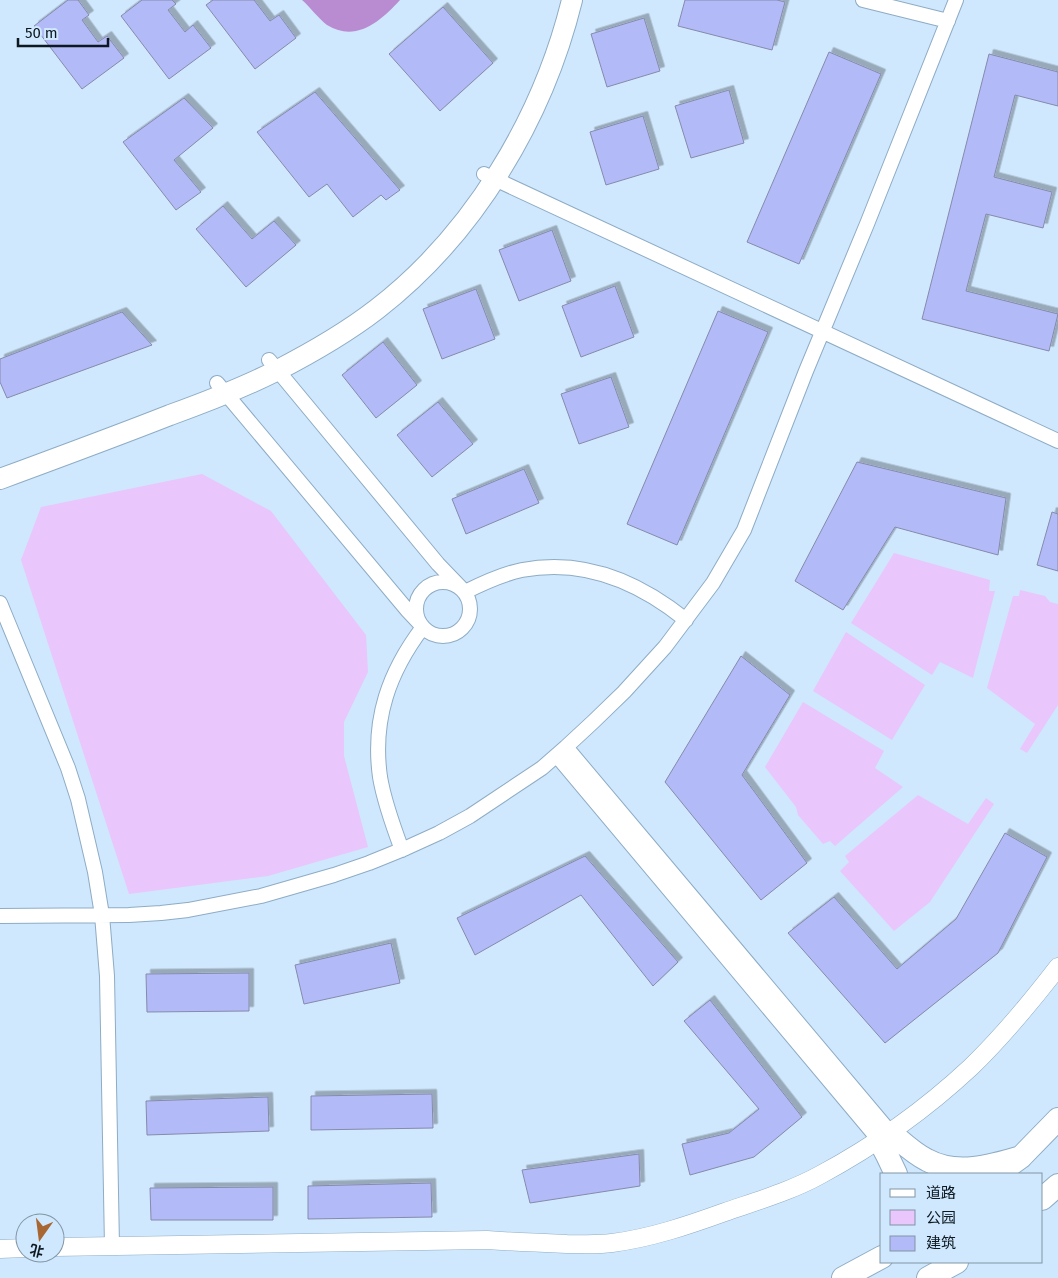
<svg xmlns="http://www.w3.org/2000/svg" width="1058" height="1278" viewBox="0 0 1058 1278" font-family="'Fira Sans','Noto Sans SC',sans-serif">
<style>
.green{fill:#e9c6fc}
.forest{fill:#b98cd1}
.building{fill:#b2baf8;stroke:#868aab;filter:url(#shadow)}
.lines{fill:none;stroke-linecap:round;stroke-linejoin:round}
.minor-casing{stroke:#8eacc5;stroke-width:16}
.tertiary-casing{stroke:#8eacc5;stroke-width:19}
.secondary-casing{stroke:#8eacc5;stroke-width:22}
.primary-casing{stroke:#8eacc5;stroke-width:24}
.minor{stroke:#fff;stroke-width:14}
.tertiary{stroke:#fff;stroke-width:18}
.secondary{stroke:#fff;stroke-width:20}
.primary{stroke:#fff;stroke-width:22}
</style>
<defs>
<filter id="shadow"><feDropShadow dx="4.5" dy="-4.5" stdDeviation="0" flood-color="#0004"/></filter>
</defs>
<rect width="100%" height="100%" fill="#cfe8fd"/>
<path class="green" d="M202,474l69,37 95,124 2,37 -24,50v34l24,91 -100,29 -139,18 -108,-334 20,-53z
M894,553l96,27 -1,11h6l-22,87 -33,-16 -8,13 -81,-52z
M1020,590l25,6 5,6 8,2v101l-31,48 -7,-4 15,-25 -48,-36 26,-92h6z
M846,632l79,53 -33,55 -79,-49z
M803,702l81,49 -9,17 28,19 -68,59 -5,-5 -7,3 -25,-29 -2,-8 -31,-40z
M918,795l50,29 18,-26 8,6 -64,98 -36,29 -54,-60 9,-9 -4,-6z"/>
<path class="forest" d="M302,0h98c-19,21 -44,43 -73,25 -8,-6 -17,-18 -25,-25z"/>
<path class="building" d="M68,0h10l11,15 -7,5 16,22 9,-6 17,22 -42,31 -48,-63z
M142,0h30l4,4 -8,6 17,22 8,-7 18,23 -42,31 -48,-63z
M213,0h41l16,21 9,-6 17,23 -41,31 -49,-64z
M685,0h92l8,2 -13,48 -94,-24z
M443,7l50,56 -53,48 -51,-57z
M644,18l16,53 -53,16 -16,-53z
M829,52l52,22 -82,190 -52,-22z
M989,54l69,18v34l-43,-11 -21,82 58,15 -9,36 -57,-14 -20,77 92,23 -9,37 -127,-32z
M729,90l15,53 -53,15 -16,-52z
M315,92l85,98 -14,10 -5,-5 -28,22 -26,-33 -18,13 -52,-65z
M184,98l29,30 -39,32 27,32 -25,18 -53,-68z
M643,116l16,53 -53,16 -16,-53z
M223,206l29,33 22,-18 22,24 -50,42 -50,-58z
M552,230l19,51 -52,20 -20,-51z
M615,286l19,51 -53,20 -19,-51z
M476,289l19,50 -53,20 -19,-50z
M718,311l50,21 -91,213 -50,-21z
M122,312l30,33 -145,53 -7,-16v-23z
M383,342l34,43 -41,33 -34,-43z
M611,377l18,50 -50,17 -18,-50z
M438,402l35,42 -41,33 -35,-42z
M857,462l149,36 -8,57 -103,-28 -52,83 -48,-29z
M524,469l15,34 -73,31 -14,-35z
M1052,512l6,2v57l-21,-6z
M741,656l49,39 -48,80 65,88 -46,37 -96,-118z
M1005,833l42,24 -49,96 -113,90 -97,-110 46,-36 63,72 59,-50z
M585,856l93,106 -25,24 -72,-91 -106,60 -18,-37z
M391,943l9,40 -96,21 -9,-39z
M249,973v38l-102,1 -1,-38z
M710,1000l92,117 -48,40 -64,18 -8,-31 47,-11 30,-24 -75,-88z
M432,1094l1,34 -122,2v-34z
M268,1097l1,34 -122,4 -1,-34z
M639,1154l1,32 -110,17 -8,-33z
M431,1183l1,34 -124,2v-33z
M273,1187v33h-122l-1,-32z"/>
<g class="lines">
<g class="minor-casing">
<path id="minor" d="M863,0l85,21
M484,174l574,267
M269,360l169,204 27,28c18,-9 37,-18 57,-22 62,-12 117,12 164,50
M217,383l191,228 15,16c-34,45 -51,92 -43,150 4,24 13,49 22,73
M416 609a27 27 0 1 1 54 0a27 27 0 1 1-54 0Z
M0,603l68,165 10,31 17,73 7,43 5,61 5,270
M566,747l324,385
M557,756l322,384
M0,916l129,-1 32,-2 27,-3 73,-14 73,-21 35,-12 37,-15 33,-15 31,-17 72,-48 24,-21 27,-25 31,-30 41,-45 48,-64 31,-53 62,-159 61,-147 89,-224"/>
</g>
<g class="tertiary-casing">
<path id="tertiary" d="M55,1247l432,-7c27,2 53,3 80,4 15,0 30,1 45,-1 39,-5 77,-18 113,-31 32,-11 66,-21 95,-37 54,-29 106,-66 151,-108 32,-31 60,-65 87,-100
M0,1249l25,-1"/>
</g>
<g class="secondary-casing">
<path id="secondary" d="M0,479c57,-21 114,-42 170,-64 36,-13 72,-27 106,-44 35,-18 70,-38 101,-62 97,-75 166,-191 195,-309"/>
</g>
<g class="primary-casing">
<path id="primary" d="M890,1132c12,10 23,21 37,28 29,16 64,6 94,-3
M879,1140l8,15 9,19
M1010,1165l11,-8 37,-38
M1042,1199l16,-14
M843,1278l39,-21
M928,1278l29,-16"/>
</g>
<use href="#minor" class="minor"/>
<use href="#tertiary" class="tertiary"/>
<use href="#secondary" class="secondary"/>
<use href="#primary" class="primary"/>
</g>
<rect x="880" y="1173" width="162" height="90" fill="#cfe8fd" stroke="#8195a5"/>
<rect x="890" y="1189" width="25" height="8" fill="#ffffff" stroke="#8195a5"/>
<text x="926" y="1198" font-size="15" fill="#0d1821">道路</text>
<rect x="890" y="1210" width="25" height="15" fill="#e9c6fc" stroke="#8195a5"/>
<text x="926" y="1223" font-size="15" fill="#0d1821">公园</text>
<rect x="890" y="1236" width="25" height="15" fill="#b2baf8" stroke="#8195a5"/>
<text x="926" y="1248" font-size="15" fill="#0d1821">建筑</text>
<g transform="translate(40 1238) rotate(194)"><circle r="24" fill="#cfe8fd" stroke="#8195a5"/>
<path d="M0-4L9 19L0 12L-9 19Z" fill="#a86732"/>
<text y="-8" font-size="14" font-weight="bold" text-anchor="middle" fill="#0d1821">北</text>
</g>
<path d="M18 38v8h90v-8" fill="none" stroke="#0d1821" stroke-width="2.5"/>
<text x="25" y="38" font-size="15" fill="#0d1821" stroke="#cfe8fd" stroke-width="4" paint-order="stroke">50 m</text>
</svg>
